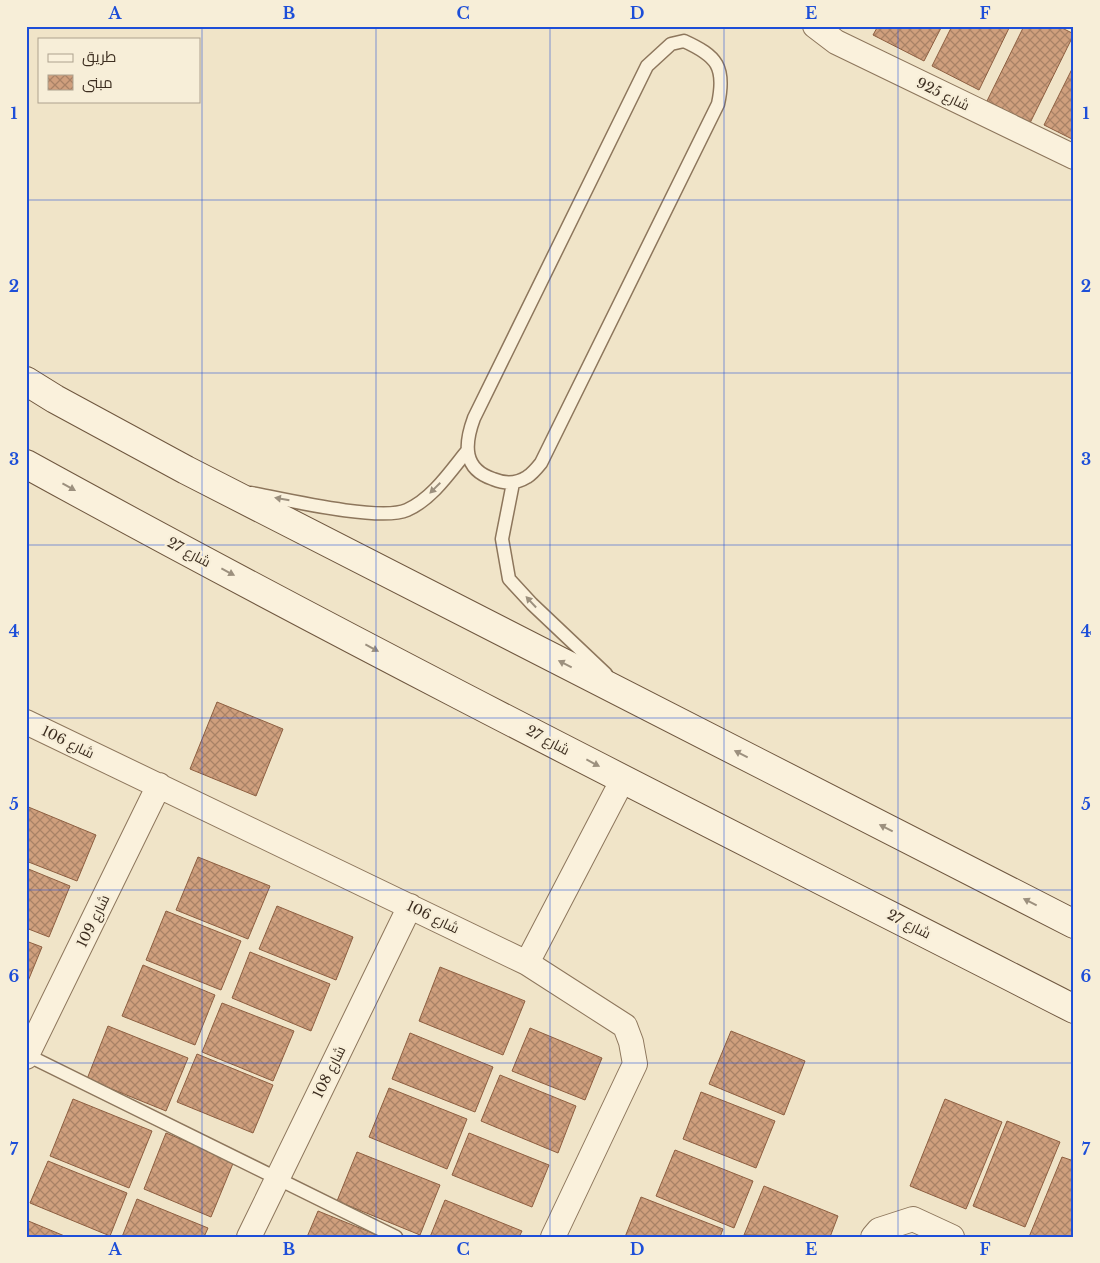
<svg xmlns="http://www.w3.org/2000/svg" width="1100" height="1263" viewBox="0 0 1100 1263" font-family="'Libre Baskerville',Cairo,serif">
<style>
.building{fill:url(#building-cross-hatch);stroke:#8d5f41}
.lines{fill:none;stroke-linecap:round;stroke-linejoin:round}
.service-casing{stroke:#8d765c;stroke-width:15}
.minor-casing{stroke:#8d765c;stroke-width:26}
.secondary-casing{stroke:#6f573f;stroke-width:30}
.service{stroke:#faf1dc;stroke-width:12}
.minor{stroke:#faf1dc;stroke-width:24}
.secondary{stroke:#faf1dc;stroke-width:28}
.oneway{fill:#9c907e}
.grid{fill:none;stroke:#1d4ed8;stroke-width:1;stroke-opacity:0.55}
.labels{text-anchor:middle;stroke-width:4.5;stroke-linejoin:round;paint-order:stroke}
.street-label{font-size:14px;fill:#3d2e20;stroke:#f7eed8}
.neatline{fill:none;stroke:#1d4ed8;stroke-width:2}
.grid-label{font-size:16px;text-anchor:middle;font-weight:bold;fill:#1d4ed8}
</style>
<defs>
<pattern id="building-cross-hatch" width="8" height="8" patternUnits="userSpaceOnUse" patternTransform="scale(1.25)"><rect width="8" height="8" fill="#cf9f7d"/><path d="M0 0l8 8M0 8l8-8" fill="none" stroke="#a98266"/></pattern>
</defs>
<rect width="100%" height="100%" fill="#f0e4c8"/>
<path class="building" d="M878,26h64l-18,35 -51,-26z
M952,26h58l-31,64 -47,-24z
M1024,26h34l16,8 -44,89 -43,-22z
M1074,65v75l-30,-15z
M217,702l66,27 -27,67 -66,-27z
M26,806l70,29 -19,46 -51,-20z
M198,857l72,29 -22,53 -72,-29z
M26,868l44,18 -21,51 -23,-9z
M277,906l76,31 -17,43 -77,-31z
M166,911l75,30 -20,49 -75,-30z
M26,941l16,6 -16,39z
M250,952l80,32 -19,47 -79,-33z
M143,965l72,30 -20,50 -73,-29z
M440,967l85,34 -22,54 -84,-34z
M222,1003l72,28 -21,50 -71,-29z
M108,1026l80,32 -22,53 -79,-32z
M530,1028l72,30 -17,42 -73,-29z
M731,1031l74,30 -21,54 -75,-31z
M410,1033l83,34 -18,45 -83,-33z
M197,1054l76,31 -20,48 -76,-31z
M500,1075l76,31 -18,47 -77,-32z
M389,1088l78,31 -20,50 -78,-32z
M701,1092l74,29 -19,47 -73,-29z
M73,1099l79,32 -23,57 -79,-32z
M945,1099l57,23 -36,87 -56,-23z
M1007,1121l53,21 -35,85 -52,-21z
M166,1133l68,28 -23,56 -67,-28z
M469,1133l80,32 -17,42 -80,-32z
M675,1150l78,31 -19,47 -78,-32z
M357,1152l83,33 -20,50 -83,-34z
M1062,1157l12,4v76h-45z
M48,1161l79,32 -17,43 -80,-33z
M764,1186l74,30 -8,21 -86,-2z
M641,1197l82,32 -3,8h-95z
M137,1199l71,29 -4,9h-82z
M445,1200l77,31 -3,6h-89z
M318,1211l64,26h-75z
M26,1220l41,17h-41z"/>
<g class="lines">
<g class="service-casing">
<path id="service" d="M684,41c33,15 42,26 34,63l-177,359c-4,5 -9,11 -14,14 -11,7 -22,7 -34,2 -30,-10 -29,-34 -19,-61l173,-352 24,-22z
M513,483l-11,56 7,40 23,25 74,70
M251,493c32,6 129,29 156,17 25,-11 43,-38 60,-59
M27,1055l369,182"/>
</g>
<g class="minor-casing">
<path id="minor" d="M815,26l21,16 238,115
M26,722l501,241 98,63 6,16 4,22 -82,173
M527,963l96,-184
M26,1057l133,-272
M249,1237l161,-331
M873,1237l6,-7 34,-11 39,18"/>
</g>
<g class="secondary-casing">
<path id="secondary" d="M26,381l29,18 131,71 888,454
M26,464c345,190 697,366 1048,545"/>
</g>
<use href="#service" class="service"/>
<use href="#minor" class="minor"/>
<use href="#secondary" class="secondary"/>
</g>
<defs><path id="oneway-solid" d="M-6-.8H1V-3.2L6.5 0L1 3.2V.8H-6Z" transform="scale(1.25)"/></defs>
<g class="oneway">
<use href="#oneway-solid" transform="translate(69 487) rotate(29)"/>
<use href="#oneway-solid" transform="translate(435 488) rotate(135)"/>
<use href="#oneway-solid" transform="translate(282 499) rotate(-170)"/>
<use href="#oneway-solid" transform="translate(228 572) rotate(28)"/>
<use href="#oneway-solid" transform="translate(531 602) rotate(-133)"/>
<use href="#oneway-solid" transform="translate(372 648) rotate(28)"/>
<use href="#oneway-solid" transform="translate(565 664) rotate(-153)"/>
<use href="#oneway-solid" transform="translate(741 754) rotate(-153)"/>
<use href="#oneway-solid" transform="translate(593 763) rotate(28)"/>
<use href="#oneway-solid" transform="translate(886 828) rotate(-153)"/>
<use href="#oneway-solid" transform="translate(1030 902) rotate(-153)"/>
</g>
<path class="grid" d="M202,26v1211M376,26v1211M550,26v1211M724,26v1211M898,26v1211M26,200h1048M26,373h1048M26,545h1048M26,718h1048M26,890h1048M26,1063h1048"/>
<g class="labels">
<g class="street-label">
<text transform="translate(943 94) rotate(26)" y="5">شارع 925</text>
<text transform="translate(189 552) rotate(28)" y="5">شارع 27</text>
<text transform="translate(548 740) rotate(28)" y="5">شارع 27</text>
<text transform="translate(68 742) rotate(26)" y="5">شارع 106</text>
<text transform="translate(433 917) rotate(26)" y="5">شارع 106</text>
<text transform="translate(93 921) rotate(-64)" y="5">شارع 109</text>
<text transform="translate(909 924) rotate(27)" y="5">شارع 27</text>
<text transform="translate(329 1072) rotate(-64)" y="5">شارع 108</text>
</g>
</g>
<rect width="1100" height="1263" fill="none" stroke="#f7eed8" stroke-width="55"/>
<rect x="38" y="38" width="162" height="65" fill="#f7eed8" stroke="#ada18e"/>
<rect x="48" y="54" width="25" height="8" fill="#faf1dc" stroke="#ada18e"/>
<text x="82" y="62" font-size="15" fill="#3d2e20">طريق</text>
<rect x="48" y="75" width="25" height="15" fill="url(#building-cross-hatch)" stroke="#ada18e"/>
<text x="82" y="88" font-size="15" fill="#3d2e20">مبنى</text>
<rect x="28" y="28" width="1044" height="1208" class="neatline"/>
<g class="grid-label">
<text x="115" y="19">A</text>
<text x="289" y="19">B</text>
<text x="463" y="19">C</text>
<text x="637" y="19">D</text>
<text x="811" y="19">E</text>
<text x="985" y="19">F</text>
<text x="14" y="119">1</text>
<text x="1086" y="119">1</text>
<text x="14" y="292">2</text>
<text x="1086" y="292">2</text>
<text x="14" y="465">3</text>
<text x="1086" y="465">3</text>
<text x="14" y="637">4</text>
<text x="1086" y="637">4</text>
<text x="14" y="810">5</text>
<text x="1086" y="810">5</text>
<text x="14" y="982">6</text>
<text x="1086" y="982">6</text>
<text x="14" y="1155">7</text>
<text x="1086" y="1155">7</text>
<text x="115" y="1255">A</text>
<text x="289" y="1255">B</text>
<text x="463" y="1255">C</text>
<text x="637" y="1255">D</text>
<text x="811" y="1255">E</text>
<text x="985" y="1255">F</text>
</g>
</svg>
